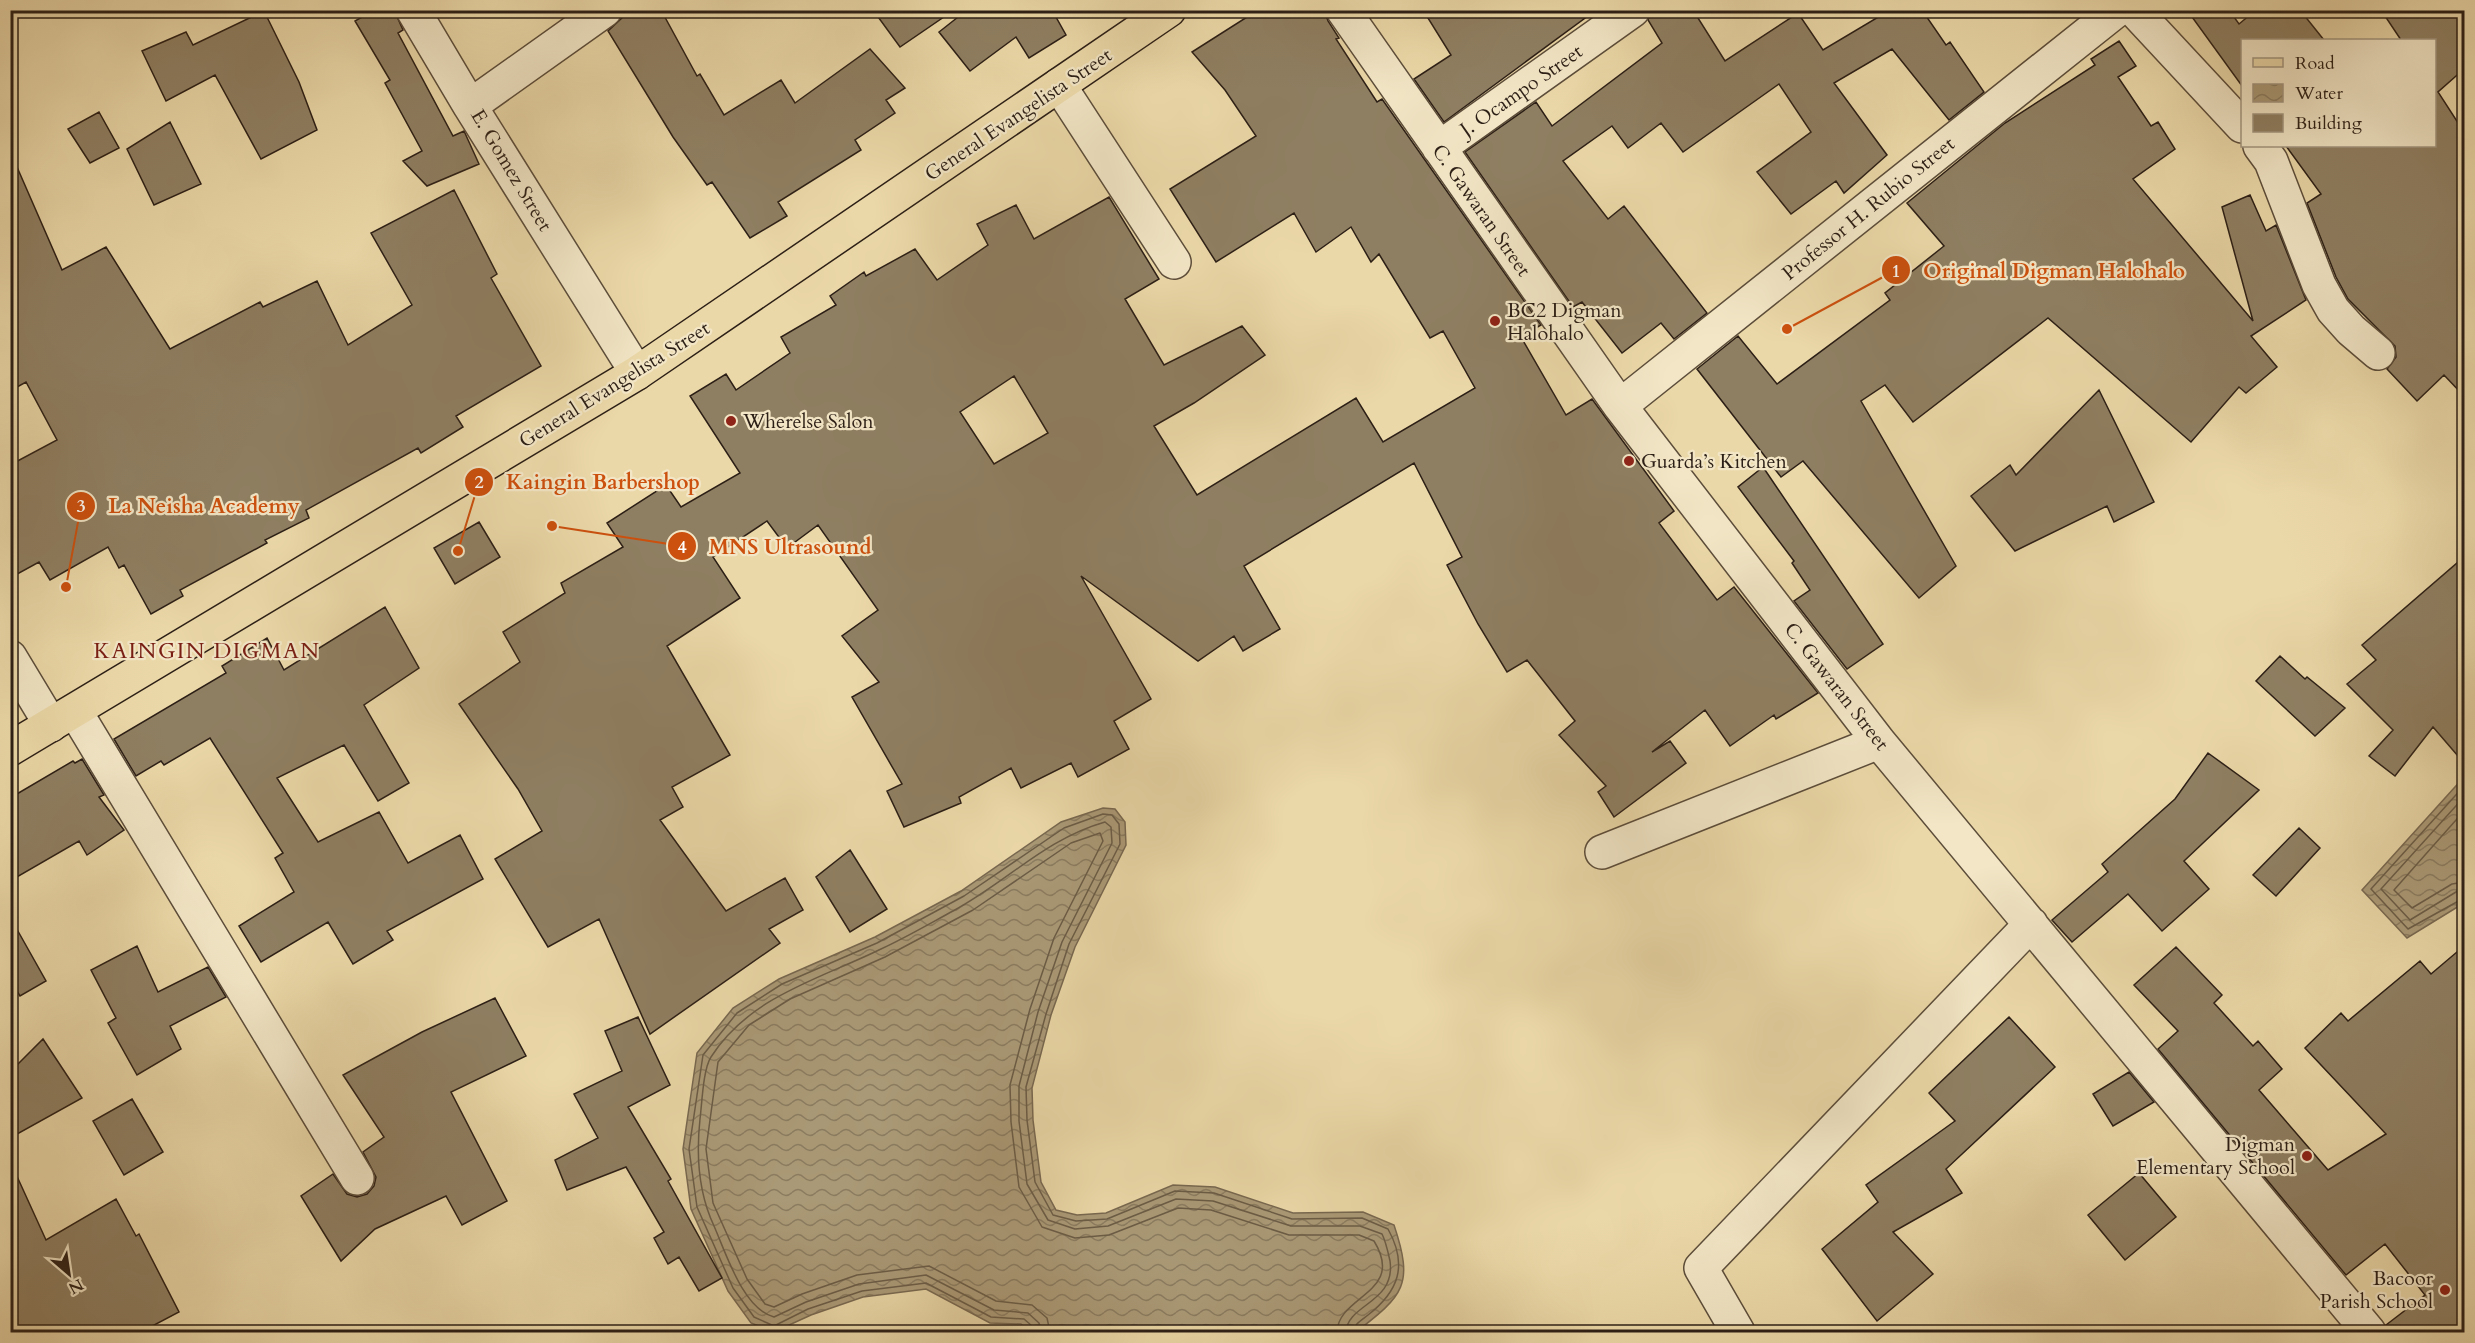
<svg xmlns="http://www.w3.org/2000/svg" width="2475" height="1343" viewBox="0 0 2475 1343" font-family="Cardo,serif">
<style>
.water{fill:url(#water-waves);stroke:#786850;stroke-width:1.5}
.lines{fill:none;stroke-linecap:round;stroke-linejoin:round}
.shore{stroke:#6b5c46;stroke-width:1.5}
.building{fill:#8f7f62;stroke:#2c1f16;stroke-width:1.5;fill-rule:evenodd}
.minor-casing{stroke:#5c4d3a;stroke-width:36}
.major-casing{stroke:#2c1f16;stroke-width:36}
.minor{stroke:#f2e6c6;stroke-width:33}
.major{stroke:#ebd8a8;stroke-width:33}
.poi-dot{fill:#8f2418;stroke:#f2e6c6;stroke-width:2}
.labels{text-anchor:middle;stroke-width:4.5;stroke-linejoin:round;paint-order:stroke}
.street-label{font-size:20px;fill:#2c1f16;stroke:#f2e6c6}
.poi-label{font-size:20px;fill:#2c1f16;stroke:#f2e6c6;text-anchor:start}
.quarter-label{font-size:22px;letter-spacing:1.5px;fill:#7a1f14;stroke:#f2e6c6}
.leader{fill:none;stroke:#cc500e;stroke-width:2}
.callout-dot{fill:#cc500e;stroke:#f2e6c6;stroke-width:2}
.mark-label{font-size:18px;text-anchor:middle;font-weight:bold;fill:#fff}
.callout-label{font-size:21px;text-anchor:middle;font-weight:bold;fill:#cc500e;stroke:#f2e6c6;stroke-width:4.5;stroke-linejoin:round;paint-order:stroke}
</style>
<defs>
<pattern id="water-waves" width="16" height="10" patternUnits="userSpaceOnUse" patternTransform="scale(1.5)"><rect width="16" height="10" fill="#aa9976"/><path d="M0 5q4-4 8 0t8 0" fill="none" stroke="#8b7c60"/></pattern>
</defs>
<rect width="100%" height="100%" fill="#ebd8a8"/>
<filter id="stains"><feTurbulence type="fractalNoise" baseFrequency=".00333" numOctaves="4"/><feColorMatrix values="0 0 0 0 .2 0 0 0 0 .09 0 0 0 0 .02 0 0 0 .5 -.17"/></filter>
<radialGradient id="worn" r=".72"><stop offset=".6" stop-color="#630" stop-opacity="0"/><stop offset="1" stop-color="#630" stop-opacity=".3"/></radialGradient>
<path class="water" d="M2464,777v126l-57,35 -45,-48z
M1103,808l12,1 10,13 1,23 -51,102 -24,68 -19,73 1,32 8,62 15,28 21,5 29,-2 67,-28 42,2 78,26 70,-1 31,13c20,60 10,70 -38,107h-326l-9,-8 -31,-1 -64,-34 -63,8 -52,18 -37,17 -23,-9 -23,-32 -37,-82 -8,-60 14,-96 36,-45 46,-29 96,-42 86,-46 100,-69z"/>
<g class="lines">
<path class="shore" d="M2464,786l-93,103 37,40 56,-31
M2464,797l-83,92 29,31 46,-28 8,-1
M2464,811l-70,79 18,18 40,-24 12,-2
M1034,1332l-2,-6 -8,-7 -33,-2 -65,-34 -64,8 -54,18 -34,17 -20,-9 -21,-29 -36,-81 -8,-58 14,-94 34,-42 45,-29 95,-41 87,-47 100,-68 39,-14 9,1 7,9 1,20 -51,100 -23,70 -20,73 1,33 8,62 18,33 23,6 31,-2 68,-28 39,2 78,26 70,-1 26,11c20,36 11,62 -20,86 -6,5 -14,9 -15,17
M1041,1332l-2,-9 -11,-10 -34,-3 -68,-35 -67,9 -53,18 -32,15c-31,-8 -48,-64 -60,-91 -16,-34 -18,-70 -14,-107 2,-15 3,-50 11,-62 39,-61 109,-78 170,-108 24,-11 48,-25 72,-38 54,-29 92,-72 152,-89l6,5 1,16 -50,99 -24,70 -19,74v35l8,63 21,36 27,9 33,-3 68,-27 37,2 78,25h69l22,8c4,8 6,18 8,27 6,42 -43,43 -44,71
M1050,1332l-3,-14 -15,-13 -36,-4 -67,-35 -72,9 -55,19 -28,13 -9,-3 -18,-25 -34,-76 -7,-54 12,-87 31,-37 41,-26 95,-42 88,-47 98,-67 29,-10 3,8 -49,97 -24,71 -20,76 1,37 8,65 23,40 33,11 34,-3 69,-27 33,2 78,25h70l15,6c32,52 -36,54 -37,91"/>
</g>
<path class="building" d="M374,10h20l9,20 -5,3 55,103 11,-5 15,33 -52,22 -24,-25 19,-10 -37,-68 5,-3 -35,-59z
M623,10h38l36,66 3,-2 24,41 57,-35 14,23 75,-54 35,39 -19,12 9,13 -40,27 6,10 -83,52 9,14 -37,22 -38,-56 -5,3 -34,-48 -65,-106 14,-13z
M873,10h81l-54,37z
M967,10h85l14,25 -37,23 -13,-21 -46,34 -31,-39z
M1258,10h66l4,11 11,17 -3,1 41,63 5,-3 159,226 -20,12 45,78 26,-16 82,112 -15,12 58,77 17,-13 84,106 -42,26 -2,-4 -44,31 -25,-36 -53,42 18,-11 16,22 -72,54 -16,-25 8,-6 -47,-51 16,-14 -48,-61 -20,12 -29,-48 -31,-59 15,-8 -48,-94 -170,103 36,63 -37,22 -9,-15 -36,25 -117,-85 70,123 -37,22 15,28 -51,28 -7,-14 -50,25 -10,-20 -52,29 2,6 -57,24 -17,-36 15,-7 -50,-87 27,-15 -37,-46 36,-26 -60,-85 -31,23 -20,-27 -54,36 27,41 -73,48 63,109 -58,32 11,20 -23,13 66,91 59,-33 18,32 -34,19 11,14 -130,91 -51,-115 -51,28 -53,-88 47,-28 -24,-42 -59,-85 61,-42 -17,-30 62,-39 -4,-10 62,-36 -16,-24 59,-38 15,22 59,-34 -50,-77 36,-22 10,16 54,-37 -9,-16 55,-32 -6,-9 34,-24 2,4 49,-27 22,31 51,-35 -11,-21 39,-19 18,34 75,-42 50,82 -34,20 39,66 78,-39 23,29 -71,48 -40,23 43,69 159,-97 27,44 92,-54 -32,-57 -13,7 -51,-84 -8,8 -20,-35 -35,25 -22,-39 -78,49 -46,-73 86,-53 -31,-46 -33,-38zM1014,376l34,57 -54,31 -34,-52z
M1423,10h173l-152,112 -30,-43 37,-24z
M1651,10h42l32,51 73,-48 25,37 67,-40h32l24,35 4,-3 34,50 -35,28 -57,-71 -58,34 53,72 -43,38 -8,-12 -45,33 -34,-42 54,-40 -32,-48 -96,68 -22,-29 -33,25 -16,-22 -49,35 45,58 16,-13 83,107 -33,26 -13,-16 -39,30 -40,-51 -9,5 -108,-155 71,-50 16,24 110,-83 -14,-23z
M2187,10h42l10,14 17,-14h44l24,30h-82v46z
M2381,10h83v59l-26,23 26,40v264l-20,-21 -27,26 -30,-32 9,-12 -1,-11 -47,-47 -12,-22 -29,-74 14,-9 -35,-48h148v-106h-33z
M264,11l35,71 18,48 -56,29 -46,-84 -49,26 -24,-50 44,-19 7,13z
M2119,41l17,25 -18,11 33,49 7,-4 17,27 -42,30 120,142 -31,-114 28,-12 16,36 10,-6 30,75 -55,36 26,31 -31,26 -7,-6 -48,55 -143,-124 -135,104 -28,-37 -24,16 95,165 -37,32 -116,-137 -22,16 -84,-108 41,-33 39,48 113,-84 -5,-7 59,-47 -37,-43 98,-80 90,-58 -4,-6z
M99,112l20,36 -29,15 -22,-34z
M170,122l31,62 -47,21 -27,-56z
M10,151l52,119 44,-23 64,102 90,-47 3,5 54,-26 31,64 64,-40 -41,-72 83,-43 43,84 -6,4 50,88 -85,50 7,11 -42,26 -3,-5 -112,62 3,8 -44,22 2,3 -87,47 3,6 -32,18 -27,-49 -5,3 -11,-21 -58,33 -11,-18 -29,16v-113l47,-25 -31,-58 -16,9z
M2099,390l55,112 -40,20 -7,-16 -92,45 -44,-55 39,-31 6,10z
M1763,467l120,177 -36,25 -53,-68 16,-11 -18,-27 2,-2 -56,-74z
M479,522l21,35 -45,27 -21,-36z
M2464,557v206l-31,-36 -38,49 -26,-20 24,-26 -46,-46 29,-24 -14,-15z
M385,607l34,61 -55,37 45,78 -31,18 -34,-56 -67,33 41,64 61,-30 29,51 52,-28 23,44 -96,52 6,9 -40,24 -25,-42 -67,40 -22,-36 55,-34 -19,-34 8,-5 -73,-115 -46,27 -3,-4 -25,15 -22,-37 112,-66 -4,-7 45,-28 17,32z
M2280,656l25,23 2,-2 38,31 -30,28 -59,-55z
M2208,753l51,37 -75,71 25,28 -47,42 -34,-37 -56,48 -20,-22 56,-48 -6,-8 73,-65z
M82,759l22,36 -5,2 25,33 -37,25 -8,-14 -69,40v-83l63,-37 2,2z
M2299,828l21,20 -44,48 -23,-21z
M850,850l37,59 -37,23 -34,-55z
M10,917l36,64 -26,15 -10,-16z
M137,946l21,46 50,-25 18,30 -56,29 11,23 -44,26 -29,-52 8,-5 -25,-48z
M2464,946v386h-77l-1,-7 39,-30 -40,-51 -39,31 -188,-226 20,-18 -44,-46 42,-38 46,48 -8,8 39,43 5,-5 24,28 -23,21 69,80 58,-36 -81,-86 36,-35 7,8 72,-60 11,13z
M495,998l31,58 -75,36 56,109 -45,24 -16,-29 -71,33 -34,32 -40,-65 32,-22 14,20 10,3 10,-3 7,-8 2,-9 -13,-25 21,-15 -41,-62 79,-43z
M638,1017l32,68 -42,22 43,72 -3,2 54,97 -23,13 -20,-34 -11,7 -14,-26 10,-6 -38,-65 -59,23 -12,-30 43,-22 -24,-44 48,-23 -17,-40z
M2009,1017l46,50 -109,102 16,24 -69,39 40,42 -56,47 -55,-72 56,-47 -12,-17 89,-64 -26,-28z
M43,1039l39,59 -72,40v-66z
M2129,1072l25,30 -41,24 -20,-32z
M132,1099l31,53 -39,23 -31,-54z
M10,1161l36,79 70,-41 20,37 3,-2 40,78 -38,20h-131z
M2139,1173l37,44 -51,43 -37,-45z"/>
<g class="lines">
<g class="minor-casing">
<path id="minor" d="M413,10l57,96
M605,10l-135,96 167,267
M1343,10l277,396 259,336 490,590
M2134,10l108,116
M1059,85l115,177
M2260,146l11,15 48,124 14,25 18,20 27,23
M1439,148l194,-138
M1620,406l497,-396
M10,657l41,68
M75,711l282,467
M1602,852l277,-110
M1738,1332l-37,-64 330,-344"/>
</g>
<g class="major-casing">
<path id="major" d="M10,749l627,-376 532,-363"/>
</g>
<use href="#minor" class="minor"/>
<use href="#major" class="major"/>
</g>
<g class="poi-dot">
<circle cx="1495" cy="321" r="6"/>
<circle cx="731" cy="421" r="6"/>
<circle cx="1629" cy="461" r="6"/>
<circle cx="2307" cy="1156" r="6"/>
<circle cx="2445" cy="1290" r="6"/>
</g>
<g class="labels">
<g class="street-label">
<text transform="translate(1521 90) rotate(-35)" y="7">J. Ocampo Street</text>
<text transform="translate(1018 114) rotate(-34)" y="7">General Evangelista Street</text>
<text transform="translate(512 170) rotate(59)" y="7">E. Gomez Street</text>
<text transform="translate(1868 208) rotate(-39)" y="7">Professor H. Rubio Street</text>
<text transform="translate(1482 210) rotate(55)" y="7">C. Gawaran Street</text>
<text transform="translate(614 384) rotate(-32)" y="7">General Evangelista Street</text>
<text transform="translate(1837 686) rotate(52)" y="7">C. Gawaran Street</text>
</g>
<g class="poi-label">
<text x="1507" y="317">BC2 Digman<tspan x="1507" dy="23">Halohalo</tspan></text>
<text x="743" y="428">Wherelse Salon</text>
<text x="1641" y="468">Guarda’s Kitchen</text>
<text x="2295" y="1151" text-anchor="end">Digman<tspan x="2295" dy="23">Elementary School</tspan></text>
<text x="2433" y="1285" text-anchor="end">Bacoor<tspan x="2433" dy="23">Parish School</tspan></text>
</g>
<g class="quarter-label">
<text x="207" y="658">KAINGIN DIGMAN</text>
</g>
</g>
<path class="leader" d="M1787 329L1896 270M458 551L479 482M66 587L81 506M552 526L682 546"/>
<g class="callout-dot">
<circle cx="1787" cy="329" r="6"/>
<circle cx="458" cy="551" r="6"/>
<circle cx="66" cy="587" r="6"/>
<circle cx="552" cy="526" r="6"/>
<circle cx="1896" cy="270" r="15"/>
<circle cx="479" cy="482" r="15"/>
<circle cx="81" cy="506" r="15"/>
<circle cx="682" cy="546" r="15"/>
</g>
<g class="mark-label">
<text x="1896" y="277">1</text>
<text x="479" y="488">2</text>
<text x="81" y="512">3</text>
<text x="682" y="553">4</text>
</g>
<g class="callout-label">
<text x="2054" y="278">Original Digman Halohalo</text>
<text x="603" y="489">Kaingin Barbershop</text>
<text x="204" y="513">La Neisha Academy</text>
<text x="790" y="554">MNS Ultrasound</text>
</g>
<rect width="2475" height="1343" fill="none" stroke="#ebd8a8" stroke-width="36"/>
<rect x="12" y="12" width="2451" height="1319" fill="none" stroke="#2c1f16" stroke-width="3"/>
<rect x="18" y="18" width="2439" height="1307" fill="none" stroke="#2c1f16" stroke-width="1.5"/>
<rect x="2241" y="39" width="195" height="108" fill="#f2e6c6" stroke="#a39680" stroke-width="1.5"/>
<rect x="2253" y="58" width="30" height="9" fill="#ebd8a8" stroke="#a39680" stroke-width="1.5"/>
<text x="2295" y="69" font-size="18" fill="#2c1f16">Road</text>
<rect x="2253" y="84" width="30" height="18" fill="url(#water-waves)" stroke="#a39680" stroke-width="1.5"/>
<text x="2295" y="99" font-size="18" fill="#2c1f16">Water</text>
<rect x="2253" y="114" width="30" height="18" fill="#8f7f62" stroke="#a39680" stroke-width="1.5"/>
<text x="2295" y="129" font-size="18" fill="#2c1f16">Building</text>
<g transform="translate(69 1274) rotate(151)" stroke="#f2e6c6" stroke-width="4.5" paint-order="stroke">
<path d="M0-4.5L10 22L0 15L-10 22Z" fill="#2c1f16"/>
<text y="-9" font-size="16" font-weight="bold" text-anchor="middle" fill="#2c1f16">N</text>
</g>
<rect width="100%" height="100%" filter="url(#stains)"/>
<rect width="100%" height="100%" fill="url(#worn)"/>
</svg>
